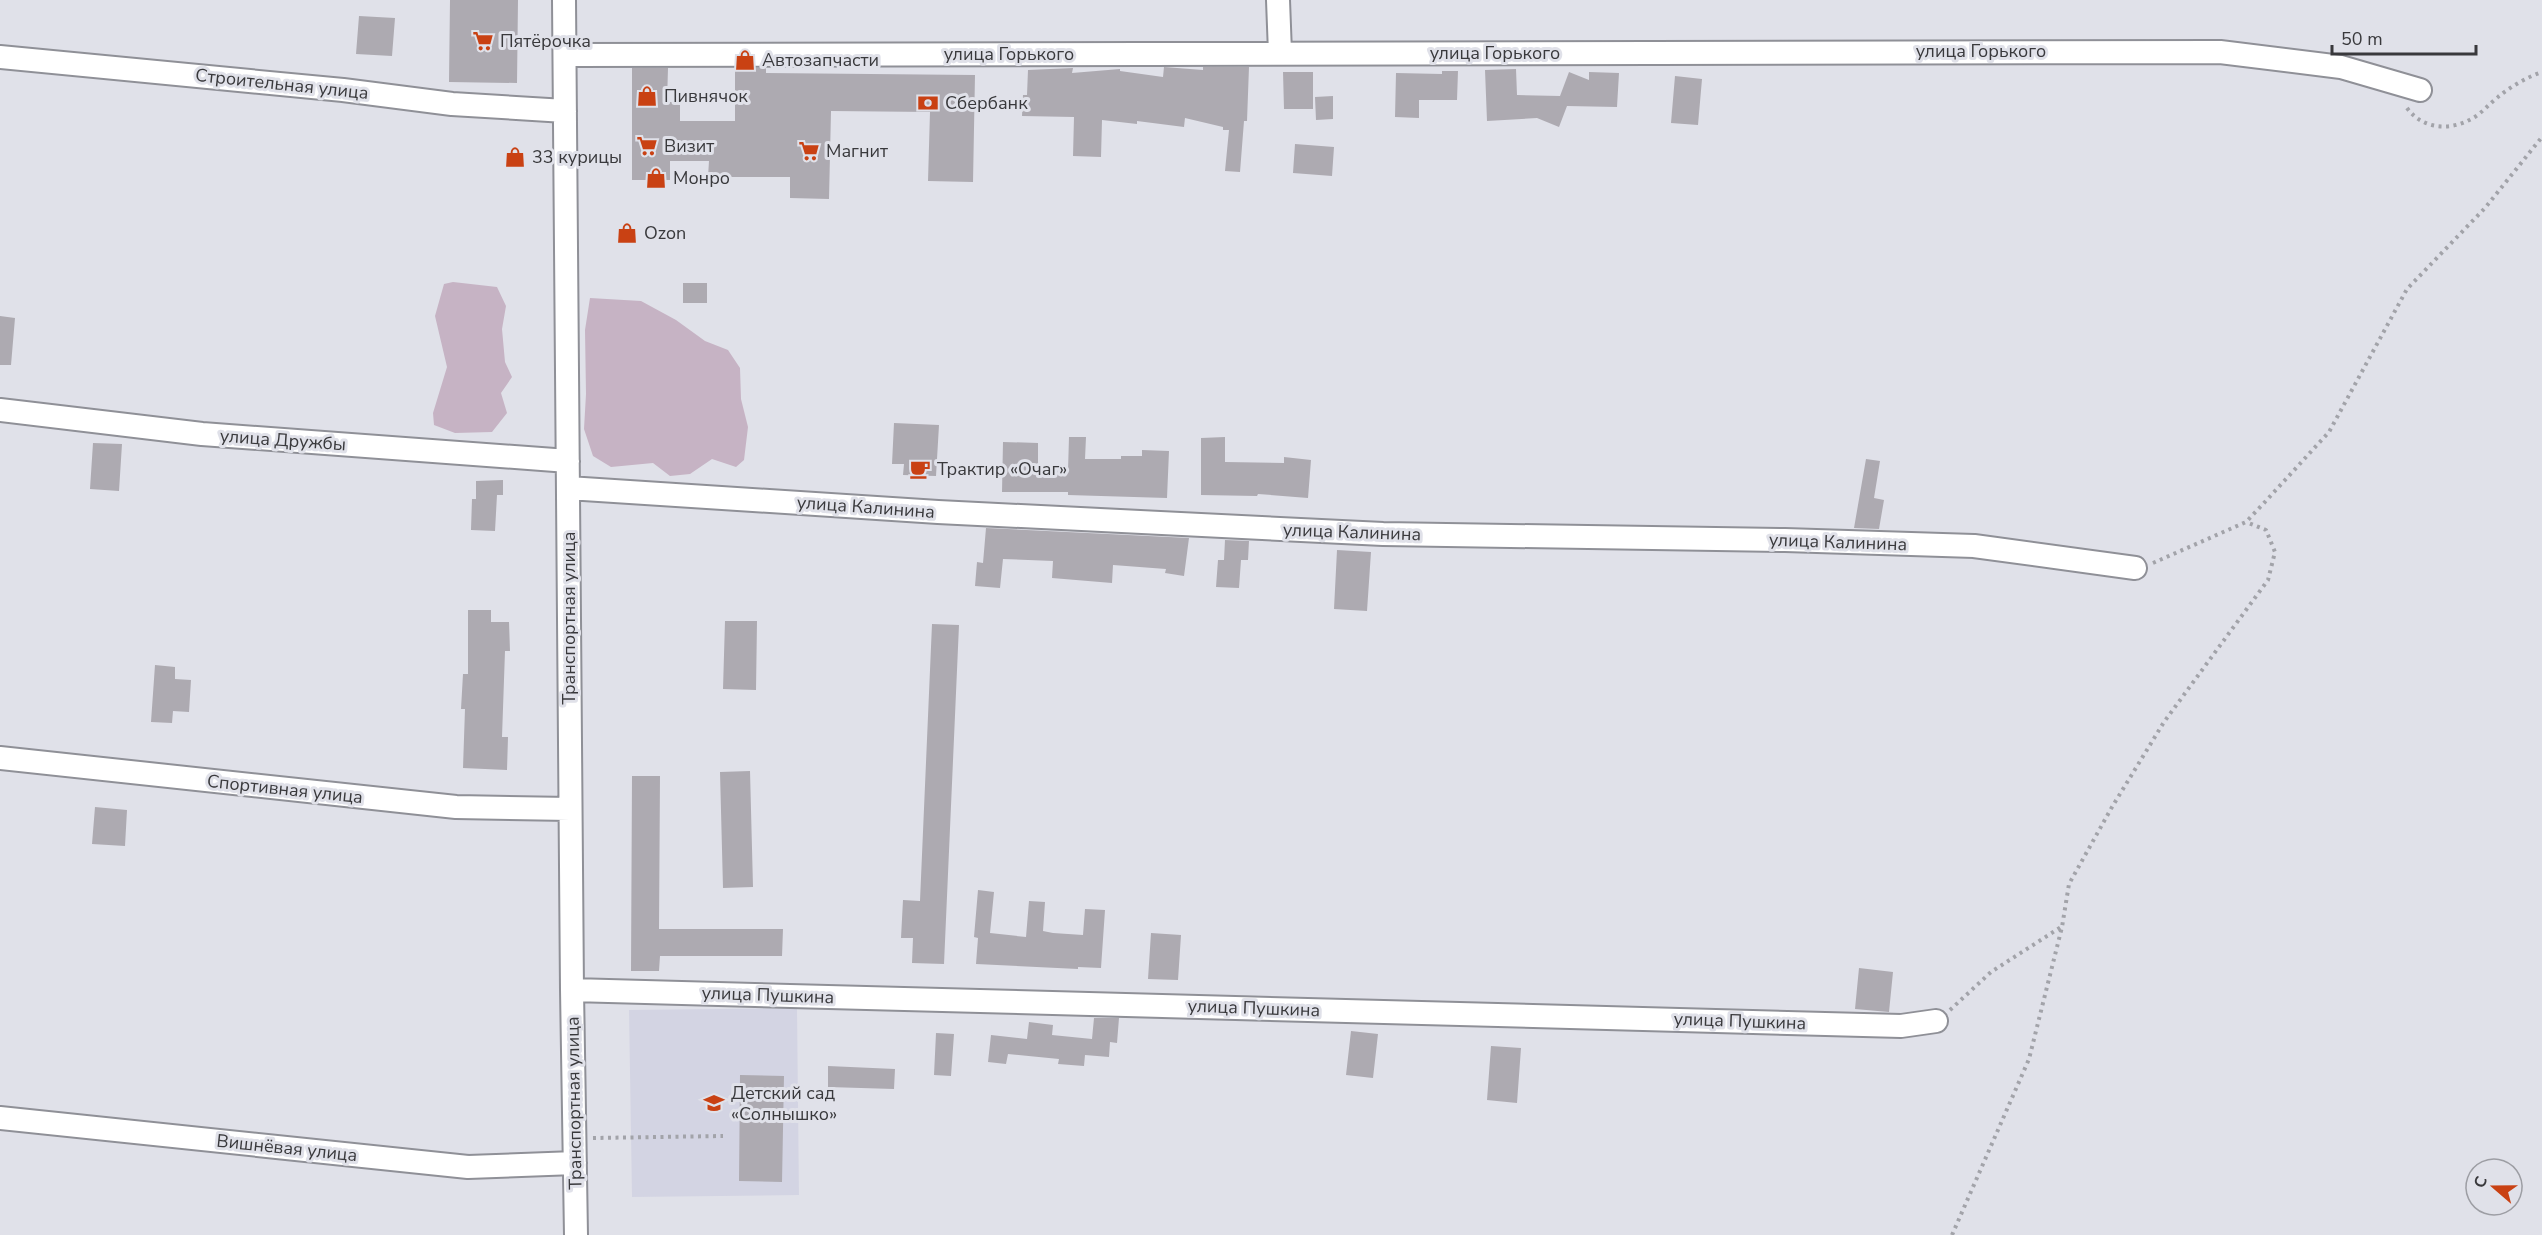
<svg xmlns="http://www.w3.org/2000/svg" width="2542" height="1235" viewBox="0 0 2542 1235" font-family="'Nunito Sans',sans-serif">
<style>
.built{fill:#d3d4e3}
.green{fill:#c6b3c4}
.building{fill:#adaab1}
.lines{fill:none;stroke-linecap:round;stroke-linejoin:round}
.minor-casing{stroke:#8f9097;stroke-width:26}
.path{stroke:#a2a3a9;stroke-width:4;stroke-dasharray:3 4.5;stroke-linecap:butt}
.minor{stroke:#fff;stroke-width:22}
.labels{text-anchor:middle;stroke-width:6;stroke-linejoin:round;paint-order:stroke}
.poi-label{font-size:18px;fill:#39393c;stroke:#e0e1e9;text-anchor:start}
.street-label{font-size:18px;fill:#39393c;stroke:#e0e1e9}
</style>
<rect width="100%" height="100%" fill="#e0e1e9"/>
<path class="built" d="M797,1008l2,187 -167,2 -3,-187z"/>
<path class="green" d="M453,282l44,5 9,19 -4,23 3,33 7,15 -11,16 6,20 -15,19 -37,1 -21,-8 -1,-12 14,-46 -12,-51 9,-32z
M590,298l51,3 35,19 29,21 23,9 12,18 1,31 7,28 -4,33 -8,7 -24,-8 -22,15 -20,2 -17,-13 -42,4 -18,-11 -9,-27 2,-35 -1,-64z"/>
<path class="building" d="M450,0h68l-1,83 -68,-1z
M359,16l36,2 -3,38 -36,-2z
M1164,67l39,3v-3h46l-2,54h-3l-4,51 -15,-1 4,-41h-6v-3l-38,-9 -1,9 -47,-6v3l-35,-4 -1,37 -28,-1 1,-39 -52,-1 1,-21h4l1,-25 45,-2 -1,5 48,-4v2l43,6z
M632,68h36l-1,34h13v19h55v-53h31v5l209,2 -2,107 -45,-1 2,-69 -99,-1 -2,88 -39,-1v-21h-82l1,-16h-39v19h-38z
M1516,69l1,26 43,1 9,-24 20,8v-8l30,1 -2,34 -50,-1 -8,21 -22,-9 -50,3 -2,-51z
M1442,71h16l-1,29h-38v18l-24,-1 1,-44 46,1z
M1283,72h30v37h-29z
M1675,76l27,3 -4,46 -27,-2z
M1333,96v23l-17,1 -1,-23z
M1295,144l39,3 -2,29 -39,-3z
M683,283h24v20h-24z
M0,316l15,2 -4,47h-11z
M894,423l45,2 -3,51 -33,-1 1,-11h-12z
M1069,437h17l-1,22h36v-3h21v-6l27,1 -2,47 -99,-3v-3h-66l1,-50 35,1v27l30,1z
M1225,437v25l59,1v-6l27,3 -3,38 -50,-4 -1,2 -56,-1v-57z
M93,443l29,1 -3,47 -29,-2z
M1866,459l14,2 -6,37 10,2 -5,29 -25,-1z
M503,480v15h-6l-2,36 -24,-1 1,-31h4v-18z
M986,528l203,10 -5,38 -19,-3 1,-4 -53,-4 -1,18 -60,-5 1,-17 -50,-2 -3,29 -25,-2 2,-24 6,1z
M1225,540l24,1 -1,19h-7l-2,28 -23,-1 2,-27h6z
M1337,550l34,2 -4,59 -33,-2z
M468,610h23v12h18l1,29h-5l-3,86h6l-1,33 -44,-2 2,-59h-4l2,-35h5z
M725,621h32l-1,69 -33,-1z
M932,624l27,1 -15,339 -32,-1 1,-25h-12l2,-38 17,1z
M155,665l20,2v12l16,1 -2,32 -16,-1 -1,12 -21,-1z
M750,771l3,116 -30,1 -3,-116z
M632,776h28l-1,153h124l-1,27h-122l-1,15h-28z
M95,807l32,3 -2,36 -33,-2z
M978,890l16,2 -4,41 36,4 3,-36 16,1 -2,29 10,2 30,2 2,-26 20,1 -4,58 -23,-1v2l-102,-5 2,-26 -4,-1z
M1151,933l30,2 -3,45 -30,-1z
M1859,968l34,4 -4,40 -34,-3z
M1094,1018h25l-2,25 -7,-1 -1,15 -24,-2 -1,11 -26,-2 1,-5 -51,-5 -2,10 -18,-2 3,-27 36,4 2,-17 24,3 -1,10 40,4z
M1351,1031l27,3 -5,44 -27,-3z
M936,1033l18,1 -3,42 -17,-1z
M1491,1046l30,2 -4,55 -30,-3z
M828,1066l67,3 -1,20 -66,-2z
M740,1075l44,1 -2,106 -43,-1z"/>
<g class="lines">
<g class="minor-casing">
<path id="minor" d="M564,0l8,990 4,245
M1278,0l2,53
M565,55l1655,-3 121,15 79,23
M0,57l343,33 109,14 113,7
M0,410l202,24 366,27
M568,488l370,24 445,22 402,6 189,6 161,22
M0,758l456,49 114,2
M572,990l1329,36 35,-5
M0,1118l468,49 107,-4"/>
</g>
<path class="path" d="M2407,108c16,22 44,23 66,10 9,-5 16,-14 25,-21 12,-10 29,-20 44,-25
M2153,563l93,-41 18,-19 65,-71 78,-143 78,-81 57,-71
M1950,1010l41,-38 70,-45
M593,1138l130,-2
M1952,1235l77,-176 33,-132 7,-43 43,-77 52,-85 104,-142 7,-28 -9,-22 -20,-8"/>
<use href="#minor" class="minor"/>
</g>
<defs>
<g id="supermarket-bare" transform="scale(1.62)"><path d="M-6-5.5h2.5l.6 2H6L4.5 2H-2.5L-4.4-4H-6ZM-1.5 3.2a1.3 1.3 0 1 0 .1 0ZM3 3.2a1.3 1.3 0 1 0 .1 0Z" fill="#c94113" stroke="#e0e1e9" stroke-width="2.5" paint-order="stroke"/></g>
<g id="shop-bare" transform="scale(1.62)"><path d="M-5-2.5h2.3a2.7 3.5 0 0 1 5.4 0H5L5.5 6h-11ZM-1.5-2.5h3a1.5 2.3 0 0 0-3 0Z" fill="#c94113" stroke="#e0e1e9" stroke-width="2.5" paint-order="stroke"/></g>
<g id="bank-bare" transform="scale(1.62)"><path d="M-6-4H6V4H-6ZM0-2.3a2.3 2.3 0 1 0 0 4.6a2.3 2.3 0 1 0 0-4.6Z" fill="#c94113" stroke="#e0e1e9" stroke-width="2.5" paint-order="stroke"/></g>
<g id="cafe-bare" transform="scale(1.62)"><path d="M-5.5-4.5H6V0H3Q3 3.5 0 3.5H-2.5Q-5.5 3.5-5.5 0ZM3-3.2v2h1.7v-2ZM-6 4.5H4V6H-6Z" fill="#c94113" stroke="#e0e1e9" stroke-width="2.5" paint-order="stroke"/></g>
<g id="school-bare" transform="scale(1.62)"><path d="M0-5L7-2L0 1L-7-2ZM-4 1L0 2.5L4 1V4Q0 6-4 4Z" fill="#c94113" stroke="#e0e1e9" stroke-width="2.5" paint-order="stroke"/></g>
</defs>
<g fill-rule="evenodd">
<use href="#supermarket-bare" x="483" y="41"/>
<use href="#shop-bare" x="745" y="60"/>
<use href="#shop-bare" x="647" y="96"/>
<use href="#bank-bare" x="928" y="103"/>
<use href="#supermarket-bare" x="647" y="146"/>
<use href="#supermarket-bare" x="809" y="151"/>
<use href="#shop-bare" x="515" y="157"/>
<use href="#shop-bare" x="656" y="178"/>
<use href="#shop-bare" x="627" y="233"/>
<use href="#cafe-bare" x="920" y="469"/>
<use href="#school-bare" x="714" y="1103"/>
</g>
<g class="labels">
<g class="poi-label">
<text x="500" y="47">Пятёрочка</text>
<text x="762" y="66">Автозапчасти</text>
<text x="664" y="102">Пивнячок</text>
<text x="945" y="109">Сбербанк</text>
<text x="664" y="152">Визит</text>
<text x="826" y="157">Магнит</text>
<text x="532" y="163">33 курицы</text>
<text x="673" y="184">Монро</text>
<text x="644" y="239">Ozon</text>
<text x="937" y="475">Трактир «Очаг»</text>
<text x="731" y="1099">Детский сад<tspan x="731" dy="21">«Солнышко»</tspan></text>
</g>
<g class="street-label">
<text x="1981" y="57">улица Горького</text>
<text x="1495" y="59">улица Горького</text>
<text x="1009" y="60">улица Горького</text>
<text transform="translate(282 84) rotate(6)" y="6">Строительная улица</text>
<text transform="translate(283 440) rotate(4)" y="6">улица Дружбы</text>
<text transform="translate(866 507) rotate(4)" y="6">улица Калинина</text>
<text transform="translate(1352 532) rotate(2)" y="6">улица Калинина</text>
<text transform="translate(1838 542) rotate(2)" y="6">улица Калинина</text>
<text transform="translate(569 618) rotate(-90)" y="6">Транспортная улица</text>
<text transform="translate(285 789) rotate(6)" y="6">Спортивная улица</text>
<text transform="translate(768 995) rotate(2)" y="6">улица Пушкина</text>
<text transform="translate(1254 1008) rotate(2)" y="6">улица Пушкина</text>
<text transform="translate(1740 1021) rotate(2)" y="6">улица Пушкина</text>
<text transform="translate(574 1103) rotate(-91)" y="6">Транспортная улица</text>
<text transform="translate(287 1148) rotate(6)" y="6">Вишнёвая улица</text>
</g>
</g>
<g transform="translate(2494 1187) rotate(290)"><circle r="28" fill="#e0e1e9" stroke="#9d9ea4" stroke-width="1.5"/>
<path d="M0-4.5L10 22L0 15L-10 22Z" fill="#c94113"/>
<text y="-9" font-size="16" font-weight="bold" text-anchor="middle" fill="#39393c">С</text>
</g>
<path d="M2332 45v9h144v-9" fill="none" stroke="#39393c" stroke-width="3"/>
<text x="2341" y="45" font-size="18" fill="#39393c" stroke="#e0e1e9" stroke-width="4.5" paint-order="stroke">50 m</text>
</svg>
